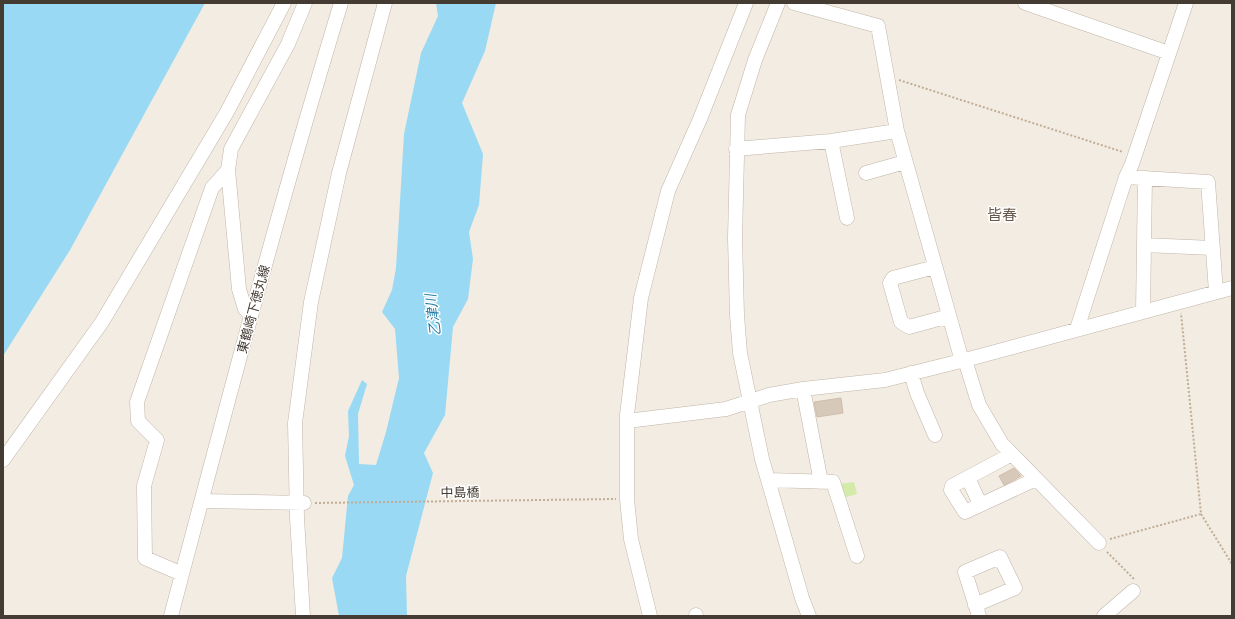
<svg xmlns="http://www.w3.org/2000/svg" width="1235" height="619" viewBox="0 0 1235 619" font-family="'IBM Plex Sans','Noto Sans JP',sans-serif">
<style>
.green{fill:#d3eaa8}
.water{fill:#9ad9f4}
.building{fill:#d7c9ba;stroke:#d0bdaa}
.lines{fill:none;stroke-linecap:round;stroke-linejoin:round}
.minor-casing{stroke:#c1b5a8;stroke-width:15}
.path{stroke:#c1ad95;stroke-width:2;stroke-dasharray:2 2;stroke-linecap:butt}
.minor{stroke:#fff;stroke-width:14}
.labels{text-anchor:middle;stroke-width:3;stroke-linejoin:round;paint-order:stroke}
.street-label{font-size:13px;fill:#443b33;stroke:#fff}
.water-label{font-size:14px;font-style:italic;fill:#257da5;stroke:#fff}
.quarter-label{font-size:15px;fill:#685849;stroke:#fff}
</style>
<rect width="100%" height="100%" fill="#f2ece3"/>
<path class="green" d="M854,482l3,12 -15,4 -5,-14z"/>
<path class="water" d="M3,3h202l-135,247 -67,106z
M436,3h60l-11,48 -23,52 21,51 -4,51 -10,27 4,27 -5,40 -15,28 -8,88 -21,38 9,20 -27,103 1,40h-68l-7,-38 10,-20 6,-62 6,-11 -9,-29 4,-20 -1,-25 14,-31 5,4 -9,30 1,50 17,1 10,-33 13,-54 -4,-49 -13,-17 10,-22 4,-22 8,-134 17,-81 17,-37z"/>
<path class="building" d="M841,398l2,15 -26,4 -3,-15z
M1014,468l7,8 -17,9 -5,-9z"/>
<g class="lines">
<g class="minor-casing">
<path id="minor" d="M778,3l-23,57 -17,55 -3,123 2,77 3,38 22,106 40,139 7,18
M794,3l84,23 19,105 65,230
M1025,3l144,50
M831,141l16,77
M736,149l95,-8 66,-10
M866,173l39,-11
M1126,177l82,5 8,110
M1144,245l69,3
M935,267l-42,11 -3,5 11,39 8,5 33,-9 8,3
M1143,311l2,-133
M251,315l-6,-6 -6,-20 -11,-119 3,-21 57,-105 17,-41
M1077,329l49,-152 6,-13 54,-161
M965,360l14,45 23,39 97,99
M911,373l6,20 18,42
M803,389l18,93
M627,421l99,-12 43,-14 34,-6 82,-9 80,-20 267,-72
M1012,454l-60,32 -1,4 14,22 71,-33
M3,460l99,-138 125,-210 57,-109
M968,478l12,26
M769,480l64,2 24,74
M203,501l101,2
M182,574l-37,-16 -1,-72 13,-46 -19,-19 -1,-19 75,-214 16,-18
M975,605l40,-17 -15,-31 -35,15 14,44
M696,615v1
M171,616c54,-205 108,-410 170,-613
M303,616l-6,-98 -2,-95 16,-121 28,-129 46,-170
M650,616l-19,-77 -4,-40v-84l14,-117 27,-107 32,-72 46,-116
M1104,616l29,-25"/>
</g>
<path class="path" d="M899,80l224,72
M315,503l301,-4
M1201,514l31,50
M1110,539l91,-25 -20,-201
M1107,552l27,27"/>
<use href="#minor" class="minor"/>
</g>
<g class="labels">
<g class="street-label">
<text transform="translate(253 309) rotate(-75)" y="5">東鶴崎下徳丸線</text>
<text transform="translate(460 492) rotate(-1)" y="5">中島橋</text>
</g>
<g class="water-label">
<text transform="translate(433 315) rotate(-97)" y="5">乙津川</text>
</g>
<g class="quarter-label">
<text x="1002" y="220">皆春</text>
</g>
</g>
<rect width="1235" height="619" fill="none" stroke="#443b33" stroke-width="8"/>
</svg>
